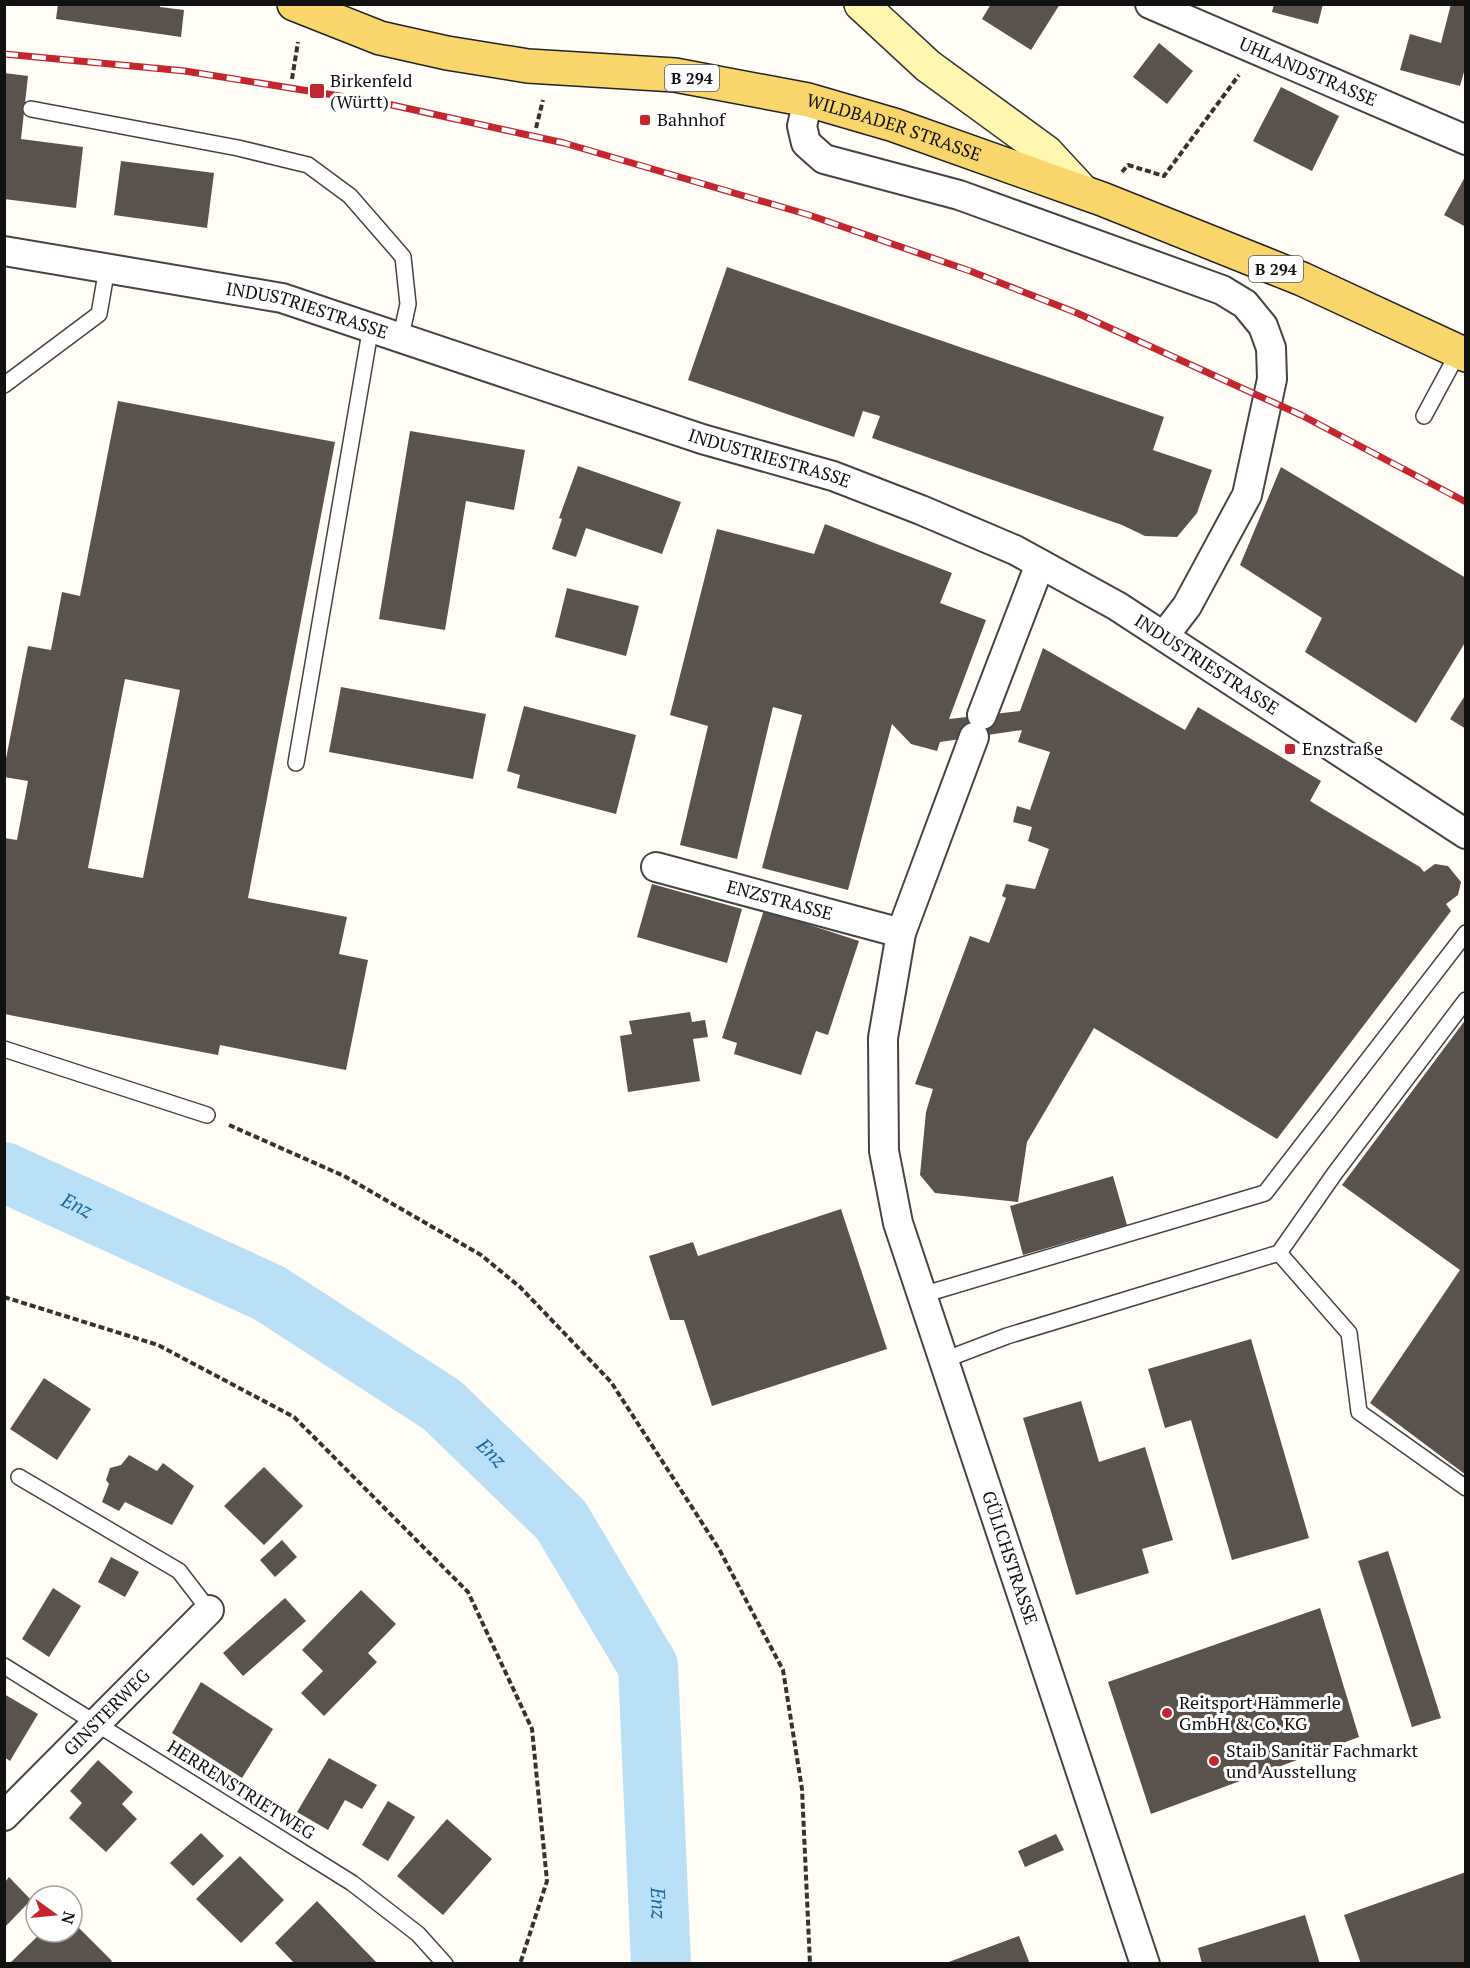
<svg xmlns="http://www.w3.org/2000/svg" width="1470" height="1968" viewBox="0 0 1470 1968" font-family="'PT Serif',serif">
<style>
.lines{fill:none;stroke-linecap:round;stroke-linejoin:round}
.river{stroke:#b9e0f7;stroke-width:60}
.building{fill:#5a524d;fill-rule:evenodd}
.lane-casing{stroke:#444;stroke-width:18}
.street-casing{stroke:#444;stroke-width:32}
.secondary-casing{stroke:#333;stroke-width:36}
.primary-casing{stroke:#222;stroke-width:36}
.path{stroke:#333;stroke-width:4;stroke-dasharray:6 3;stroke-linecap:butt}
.lane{stroke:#fff;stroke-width:15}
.street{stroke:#fff;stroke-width:28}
.secondary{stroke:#fff6b0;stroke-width:33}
.primary{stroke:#f9d66b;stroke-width:33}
.rail-casing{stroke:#c4262e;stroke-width:7}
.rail{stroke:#fff;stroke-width:4.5;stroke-dasharray:14;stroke-linecap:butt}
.poi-dot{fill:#c4262e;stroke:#fff;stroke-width:2}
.labels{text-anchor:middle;stroke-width:6;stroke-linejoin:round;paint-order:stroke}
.shield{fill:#fff;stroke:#585858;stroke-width:1.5}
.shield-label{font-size:16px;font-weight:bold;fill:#111}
.street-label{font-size:18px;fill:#111;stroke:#fff}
.poi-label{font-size:18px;fill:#111;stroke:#fff;text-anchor:start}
.water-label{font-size:20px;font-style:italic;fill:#1768a6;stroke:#fff}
</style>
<rect width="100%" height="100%" fill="#fffdf5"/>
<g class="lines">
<path class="river" id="s1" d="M4,1172l265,121 173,112 119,115 87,146 13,298"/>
</g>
<path class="building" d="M58,4h102v3l24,3 -3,27 -125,-18z
M991,4h69l-29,46 -49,-31z
M1274,4h49l-5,20 -46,-12z
M1451,4l15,2v59l-6,21 -60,-16 10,-36 31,9z
M1159,43l34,28 -26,33 -34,-27z
M4,73l24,3 -7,63 62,8 -7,61 -72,-9z
M1281,87l58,29 -27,55 -59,-30z
M121,161l93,12 -7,55 -93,-13z
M1466,175v52l-22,-12z
M727,267l437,150 -11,33 59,20 -15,43 -20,24 -32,-1 -23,-11 -250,-87 8,-22 -17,-5 -9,26 -166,-57z
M118,401l217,41 -87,456 99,19 -8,37 29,6 -22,110 -126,-25 -2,10 -214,-41v-176l13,2 11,-59 -24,-4v-8l24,-123 23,4 11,-58 18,4zM125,679l55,11 -37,188 -55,-10z
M410,431l115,19 -11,60 -48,-9 -21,129 -66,-11z
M578,466l103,36 -19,52 -76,-26 -10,29 -24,-8 10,-30 -3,-1z
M1281,467l185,111v63l-50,82 -111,-71 17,-34 -82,-53z
M825,524l127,49 -12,30 46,17 -37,99 71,-8 23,-63 142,82 13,-23 123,74 -11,20 110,66 4,5 11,-8 13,2 13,16 -3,13 -12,9 5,7 -174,228 -183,-111 -67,114 -9,60 -83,-9 -15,-18 6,-63 7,-23 -18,-5 55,-148 19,7 17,-45 -4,-2 4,-12 29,5 14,-40 -21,-8 4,-14 -19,-5 4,-16 13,4 20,-58 -32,-10 4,-12 -82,12 -3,9 -26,-7 -19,-20 -44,166 -86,-22 40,-153 -29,-8 -36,152 -57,-14 28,-119 -38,-11 47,-186 97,25z
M567,588l72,18 -13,50 -71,-19z
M341,687l145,27 -13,65 -144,-27z
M1466,694v35l-16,-10z
M524,706l112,29 -20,79 -99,-26 3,-13 -13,-4z
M652,884l90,25 -15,54 -90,-26z
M764,910l95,31 -31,94 -12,-4 -15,44 -67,-21 3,-11 -15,-5z
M690,1012l2,10 13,-2 3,17 -15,2 7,42 -72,11 -8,-56 12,-2 -3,-13z
M1466,1019v456l-96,-72 90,-133 -118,-85z
M1113,1176l14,49 -104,30 -13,-49z
M841,1209l46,140 -175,57 -28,-86h-14l-21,-64 44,-14 5,14z
M1251,1339l58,199 -77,22 -41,-140 -26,8 -17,-59z
M44,1378l47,31 -34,51 -47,-31z
M1081,1401l18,61 46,-15 28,93 -31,9 7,24 -73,22 -53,-177z
M129,1455l28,16 6,-8 31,23 -22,39 -47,-23 -6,9 -17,-9 7,-18 -3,-4 4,-12 11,-3z
M264,1467l39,39 -39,39 -40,-39z
M282,1540l15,17 -22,20 -15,-17z
M1388,1551l53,167 -29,9 -54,-166z
M111,1557l28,15 -14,25 -27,-15z
M53,1588l28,18 -32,51 -27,-18z
M361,1590l35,34 -28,29 9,9 -53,54 -23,-23 22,-22 -21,-21z
M285,1598l21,23 -63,55 -20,-23z
M1320,1608l39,129 -208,77 -43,-132z
M201,1682l72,47 -31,49 -70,-45z
M4,1694l34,20 -28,47 -6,-4z
M329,1758l48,27 -15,24 -17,-9 -17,30 -31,-18z
M98,1760l35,32 -11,12 15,15 -31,33 -37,-34 13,-15 -12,-12z
M388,1801l27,16 -27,44 -26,-16z
M447,1819l45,40 -49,56 -46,-39z
M201,1833l23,23 -31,30 -23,-23z
M1056,1834l8,16 -39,17 -7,-16z
M240,1856l44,44 -43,43 -45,-44z
M1466,1872v92h-105l-17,-49z
M9,1877l22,23 -26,27v-45z
M317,1901l61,63h-83l-20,-21z
M1305,1915l15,49h-118l-4,-16z
M72,1921l40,40 -3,3h-100l33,-32h30z
M1019,1936l11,28h-84v-1z"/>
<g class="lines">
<g class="lane-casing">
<path id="lane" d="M31,109l207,39 70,17 42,31 53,61 5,47 -7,32
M4,385l95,-71 8,-46
M1424,416l35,-65
M296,763l75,-437
M4,1049l203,66
M1279,1253l70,80 10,79 107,76
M922,1295l343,-102 201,-260
M944,1360l63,-24 272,-83 56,-80 131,-173
M19,1477l160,94 30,39
M4,1666l348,217 66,51 27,30"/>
</g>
<g class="street-casing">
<g id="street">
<path id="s2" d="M1150,4l316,136"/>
<path d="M808,100l-6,26 4,17 18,16 135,36 263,95 23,14 18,22 8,22 1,31 -25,116 -60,111 -23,30"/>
<path id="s3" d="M4,251l278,47 420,141 131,37 88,34 94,40 102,56 349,228"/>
<path d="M982,715l58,-151"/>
<path id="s4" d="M974,737l-73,196 -18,105 1,113 14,72 247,741"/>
<path id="s5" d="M656,867l245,66"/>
<path id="s6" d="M4,1816l205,-206"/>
</g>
</g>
<g class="secondary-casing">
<path id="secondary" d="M861,4l67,62 118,86 37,40"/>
</g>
<g class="primary-casing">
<g id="primary">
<path id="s7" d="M294,4l86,34 67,15 81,13 147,9 133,25 86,25 208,74 200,80 164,76"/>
</g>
</g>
<path class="path" d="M292,79l6,-37
M536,128l7,-28
M1122,172l6,-7 36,11 75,-101
M229,1125l115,51 137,79 39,32 91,95 108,167 64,121 19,119 8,175
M4,1297l154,48 136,72 174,175 64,137 15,152 -27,83"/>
<use href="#lane" class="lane"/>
<use href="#street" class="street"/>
<use href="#secondary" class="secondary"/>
<use href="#primary" class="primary"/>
<g class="rail-casing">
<path id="rail" d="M4,54l181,17 198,32 181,40 245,72 161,56 107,42 224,102 165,87"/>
</g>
<use href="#rail" class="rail"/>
</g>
<g class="poi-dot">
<rect x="309" y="83" width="16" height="16" rx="3"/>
<rect x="639" y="114" width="12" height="12" rx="3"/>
<rect x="1284" y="743" width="12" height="12" rx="3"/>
<circle cx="1167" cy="1713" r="6"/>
<circle cx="1214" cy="1761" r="6"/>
</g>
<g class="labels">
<g class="shield">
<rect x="665" y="65" width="54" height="26" rx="4.5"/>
<rect x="1249" y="256" width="54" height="26" rx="4.5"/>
</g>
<g class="shield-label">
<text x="692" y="84">B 294</text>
<text x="1276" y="275">B 294</text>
</g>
<g class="street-label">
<text dy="6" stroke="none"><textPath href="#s2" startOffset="172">UHLANDSTRASSE</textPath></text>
<text dy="6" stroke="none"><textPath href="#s7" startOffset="616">WILDBADER STRASSE</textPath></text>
<text dy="6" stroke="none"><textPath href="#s3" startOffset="309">INDUSTRIESTRASSE</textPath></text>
<text dy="6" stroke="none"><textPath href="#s3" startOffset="795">INDUSTRIESTRASSE</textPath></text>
<text dy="6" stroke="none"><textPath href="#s3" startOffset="1281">INDUSTRIESTRASSE</textPath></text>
<text dy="6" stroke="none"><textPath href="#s5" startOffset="128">ENZSTRASSE</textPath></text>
<text dy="6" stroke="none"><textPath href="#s4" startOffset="855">GÜLICHSTRASSE</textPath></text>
<text dy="6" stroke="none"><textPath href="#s6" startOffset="146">GINSTERWEG</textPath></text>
<text transform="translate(241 1790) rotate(32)" y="6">HERRENSTRIETWEG</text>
</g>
<g class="poi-label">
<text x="330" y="87">Birkenfeld<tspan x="330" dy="21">(Württ)</tspan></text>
<text x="657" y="126">Bahnhof</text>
<text x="1302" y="755">Enzstraße</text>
<text x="1179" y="1709">Reitsport Hämmerle<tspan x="1179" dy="21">GmbH &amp; Co. KG</tspan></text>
<text x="1226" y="1757">Staib Sanitär Fachmarkt<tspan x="1226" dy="21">und Ausstellung</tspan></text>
</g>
<g class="water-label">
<text dy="7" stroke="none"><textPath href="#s1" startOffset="80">Enz</textPath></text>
<text dy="7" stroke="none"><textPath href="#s1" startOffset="566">Enz</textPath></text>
<text dy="7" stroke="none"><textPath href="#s1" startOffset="1070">Enz</textPath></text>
</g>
</g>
<rect width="1470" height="1968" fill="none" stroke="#111111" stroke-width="12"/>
<g transform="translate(54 1914) rotate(105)"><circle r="28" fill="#ffffff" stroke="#a0a0a0" stroke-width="1.5"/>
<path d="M0-4.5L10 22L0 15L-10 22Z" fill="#c4262e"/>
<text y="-9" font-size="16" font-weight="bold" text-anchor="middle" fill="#111111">N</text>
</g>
</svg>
